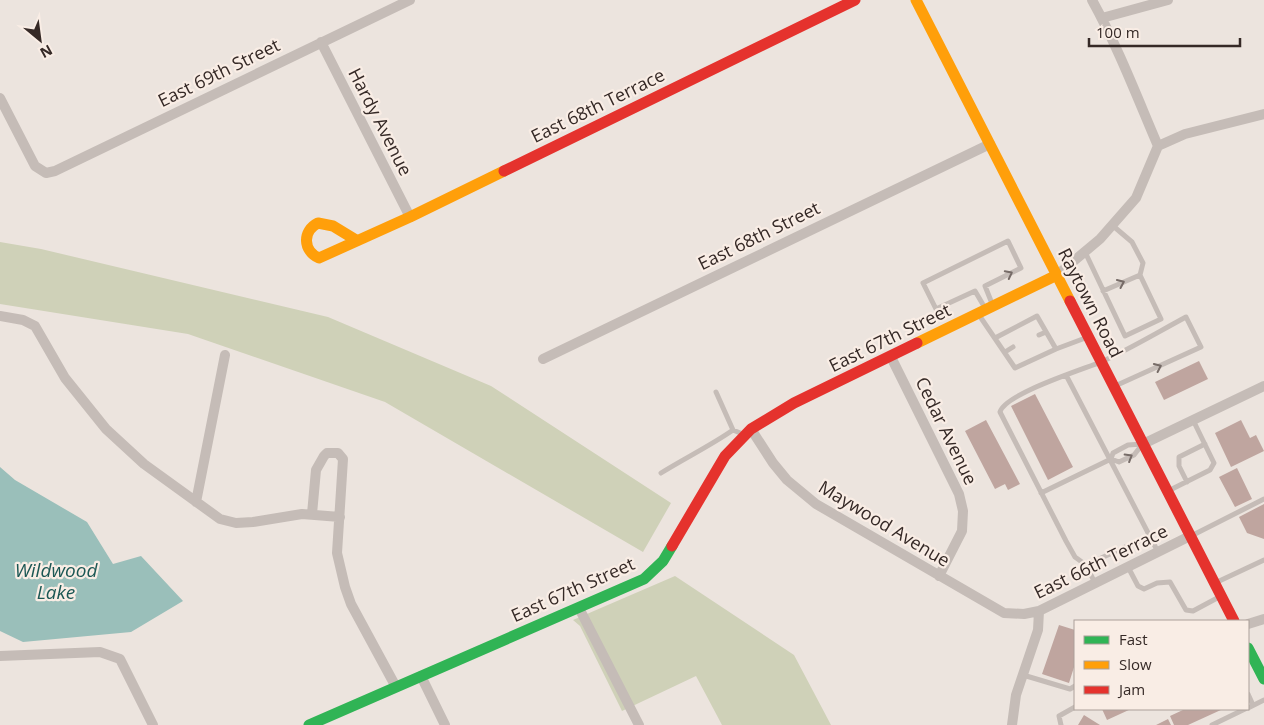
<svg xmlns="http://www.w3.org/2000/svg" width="1264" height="725" viewBox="0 0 1264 725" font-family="'Open Sans',sans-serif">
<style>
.green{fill:#cfd1b8}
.water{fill:#9abfba}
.building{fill:#bfa59f}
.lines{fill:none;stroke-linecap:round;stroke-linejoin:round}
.lane{stroke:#c5bcb7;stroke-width:5}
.street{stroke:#c5bcb7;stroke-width:10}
.fast{stroke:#30b455;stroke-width:11}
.slow{stroke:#ff9f0a;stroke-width:11}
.jam{stroke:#e5322d;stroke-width:11}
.oneway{stroke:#766b67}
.labels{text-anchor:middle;stroke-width:4.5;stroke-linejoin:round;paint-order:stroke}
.street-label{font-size:18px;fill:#352926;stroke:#f9ede5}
.water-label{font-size:19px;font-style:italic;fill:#1b5754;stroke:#f9ede5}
</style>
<rect width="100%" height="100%" fill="#ece4de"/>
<path class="green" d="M0,242l41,7 287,68 163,69 180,117 -28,49 -258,-150 -197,-68 -188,-30z
M675,576l119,79 37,70h-109l-26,-49 -74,35 -42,-85 -7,-6z"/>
<path class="water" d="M0,467l15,13 72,42 26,42 28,-8 42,45 -52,31 -108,10 -23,-11z"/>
<path class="building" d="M1199,361l9,18 -44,21 -9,-18z
M1035,394l38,73 -25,13 -37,-74z
M986,420l34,64 -12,6 -3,-6 -10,5 -30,-58z
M1241,420l9,18 6,-3 8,16 -33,16 -16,-34z
M1237,468l15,31 -17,8 -16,-30z
M1264,504v35l-17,-6 -8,-16z
M1059,625l16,5v34l-6,19 -27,-9z
M1102,709h29l-24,11z
M1185,709h38l-35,16h-14l-4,-9z
M1084,715l16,10h-22z
M1168,719l3,6h-15z"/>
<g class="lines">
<path class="lane" d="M1085,252l40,84 36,-17 -21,-44 3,-12 -11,-21 -20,-17
M1103,291l37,-16
M985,308l-10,-17 -39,18 -13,-26 85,-42 13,27 -36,18 8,20
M979,315l36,53 41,-19 32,-12
M1039,335l7,-3
M995,338l42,-22 19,33
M1005,352l8,-5
M1066,375l92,177
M716,392l17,38
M1111,459l8,3 15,-7 7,-9
M661,473c24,-15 49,-27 72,-43l12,5
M1187,482l-8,-16v-9l26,-13
M1168,491l42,-21 4,-7 -21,-43
M1041,493l70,-34 2,-6 15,-8 14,-1
M1191,536l73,-37
M1086,565l63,-29
M1128,567l10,19 6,3 13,-6 13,-1 16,28 7,1 28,-15
M1095,583l-9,-18 -11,-8 -9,-16 -66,-129c5,-18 81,-42 101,-50 29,-13 57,-30 85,-45l15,30 -86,39
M1215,583l49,-23
M1023,675l47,14 5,-3
M1248,694l5,11
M1248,708l16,-8
M1061,725l-2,-9 16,-9
M1212,725l33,-16"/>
<path class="street" d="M1092,0c26,47 45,97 66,146
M1102,18l66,-18
M321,42l89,175
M0,98l35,68 11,7 9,-2 355,-171
M1057,275l43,-36 36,-41 22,-52 27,-12 79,-20
M0,316l23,4 12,6 30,52 41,51 38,35 76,55 16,4 17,-1 49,-8 38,3
M891,357l68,137 4,17 -1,20 -23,45
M543,359l447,-215
M751,429l22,34 14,17 29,24 188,109 20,1 15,-3 151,-75
M1143,444l121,-58
M196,502l29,-147
M312,514l4,-44 8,-14 3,-3h11l5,6 -6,94 8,34 6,17 45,83
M579,608l60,117
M1248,624l16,-5
M0,656l100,-4 20,7 33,66
M421,676l24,49
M1012,725l4,-30 22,-65 1,-19"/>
<path class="fast" d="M1248,648l16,31
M309,725l335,-146 19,-18 9,-15"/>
<path class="slow" d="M916,0l154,301
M356,240l-23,-14 -15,-3c-16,8 -15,28 1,35l91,-41 94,-46
M917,343l140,-68"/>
<path class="jam" d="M504,171l351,-171
M1070,301l164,320
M672,546l53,-90 26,-27 43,-26 123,-60"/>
</g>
<defs><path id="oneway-chevron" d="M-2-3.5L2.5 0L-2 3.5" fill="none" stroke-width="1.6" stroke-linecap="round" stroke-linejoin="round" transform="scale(1.25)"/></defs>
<g class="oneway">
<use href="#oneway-chevron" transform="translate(1009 274) rotate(-27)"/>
<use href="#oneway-chevron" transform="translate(1121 283) rotate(-24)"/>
<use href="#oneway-chevron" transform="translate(1158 367) rotate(-25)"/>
<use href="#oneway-chevron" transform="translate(1129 457) rotate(-31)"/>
</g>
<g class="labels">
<g class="street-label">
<text transform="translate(219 73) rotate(-26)" y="6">East 69th Street</text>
<text transform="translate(598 106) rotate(-26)" y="6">East 68th Terrace</text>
<text transform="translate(380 122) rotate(63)" y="6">Hardy Avenue</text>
<text transform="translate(759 236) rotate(-26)" y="6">East 68th Street</text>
<text transform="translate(1090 303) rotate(63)" y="6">Raytown Road</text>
<text transform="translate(890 338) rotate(-26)" y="6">East 67th Street</text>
<text transform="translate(946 431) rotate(64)" y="6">Cedar Avenue</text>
<text transform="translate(884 524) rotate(31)" y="6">Maywood Avenue</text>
<text transform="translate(1101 562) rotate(-26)" y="6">East 66th Terrace</text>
<text transform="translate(573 590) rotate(-24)" y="6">East 67th Street</text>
</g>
<g class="water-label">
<text x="56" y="577">Wildwood<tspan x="56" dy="22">Lake</tspan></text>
</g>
</g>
<rect x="1074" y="620" width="175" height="90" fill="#f9ede5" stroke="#ab9f99"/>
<rect x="1084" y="636" width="25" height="8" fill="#30b455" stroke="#ab9f99"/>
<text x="1119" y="645" font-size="15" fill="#352926">Fast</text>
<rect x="1084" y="661" width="25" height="8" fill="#ff9f0a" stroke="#ab9f99"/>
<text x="1119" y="670" font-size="15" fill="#352926">Slow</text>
<rect x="1084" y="686" width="25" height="8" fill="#e5322d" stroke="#ab9f99"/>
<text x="1119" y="695" font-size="15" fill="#352926">Jam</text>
<g transform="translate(40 40) rotate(151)" stroke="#f9ede5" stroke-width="4" paint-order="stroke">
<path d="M0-4L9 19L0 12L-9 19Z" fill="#352926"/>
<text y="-8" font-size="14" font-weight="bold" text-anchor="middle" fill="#352926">N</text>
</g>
<path d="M1089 38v8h151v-8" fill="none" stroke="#352926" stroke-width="2.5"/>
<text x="1096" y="38" font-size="15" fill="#352926" stroke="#f9ede5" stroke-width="4" paint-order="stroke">100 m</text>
</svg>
